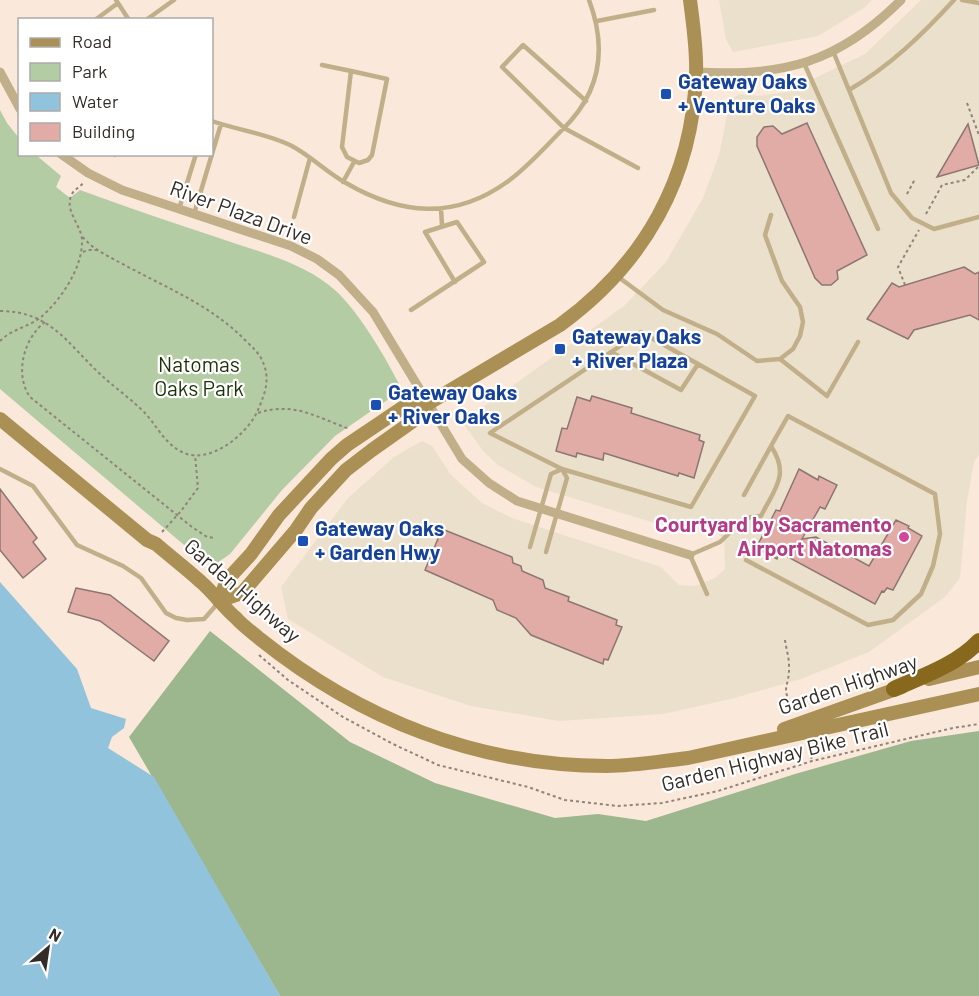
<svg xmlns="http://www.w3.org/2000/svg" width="979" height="996" viewBox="0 0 979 996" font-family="Barlow,sans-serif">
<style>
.commercial{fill:#ebe0cc}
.green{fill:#b3cca4}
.forest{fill:#9cb68d}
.water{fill:#92c3dc}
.building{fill:#e1aca5;stroke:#8c7673;stroke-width:1.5}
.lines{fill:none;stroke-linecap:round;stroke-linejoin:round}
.path{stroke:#90837a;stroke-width:2;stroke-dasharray:3 3;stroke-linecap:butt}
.lane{stroke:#c1af89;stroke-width:4.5}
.street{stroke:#c1af89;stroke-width:9}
.secondary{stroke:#ab9056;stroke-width:14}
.highway{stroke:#88681c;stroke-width:16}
.transit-dot{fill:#1a4fb4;stroke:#fff;stroke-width:2}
.hotel-dot{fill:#d1479c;stroke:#fff;stroke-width:2}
.labels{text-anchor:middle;stroke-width:4.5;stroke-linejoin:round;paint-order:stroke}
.transit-label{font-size:21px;font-weight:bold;fill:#164399;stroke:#fff;text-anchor:start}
.street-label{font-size:21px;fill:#332c27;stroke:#fff}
.park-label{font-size:21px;fill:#1a3206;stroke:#fff}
.hotel-label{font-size:21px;font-weight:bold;fill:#b23c85;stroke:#fff;text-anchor:end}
</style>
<rect width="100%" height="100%" fill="#fae8da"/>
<path class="commercial" d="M719,0h153l-8,8 -46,28 -85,16 -7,-13z
M921,0h58v454l-5,8 -7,39 -7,77 -15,19 -76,55 -68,27 -70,20 -68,15 -104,7 -88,-15 -88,-29 -95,-58 -7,-32 67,-89 46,-41 28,-16 10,5 19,29 31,28 30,15 149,49 18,18 16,1 20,-8 10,-9 -1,-30 -19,-16 -16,-3 -21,7 -132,-40 -38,-22 -14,-13 -22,-30 162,-116 42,-44 37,-64 16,-43 11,-55 10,-6 18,2 28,-4 79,-38z"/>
<path class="green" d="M0,110l7,13 12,15 1,16 16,1 25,21 -5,11 14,11 10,-8c46,17 93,33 139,48 40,14 85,24 117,53 23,21 50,67 64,95l-7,10 -58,40 -53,54 -52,64 -13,9 -14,-2 -203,-172z"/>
<path class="forest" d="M210,631l140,111 85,41 120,35 43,-4 48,7 149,-47 116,-33 68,-10v265h-699l-151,-259z"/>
<path class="water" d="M0,582l77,87 14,39 35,11 -2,9 -12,9 -4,11 46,29 126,219h-280z"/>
<path class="building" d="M807,123l60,132 -30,16 1,8 -7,6h-9l-7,-7 -58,-132v-9l7,-10 9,-1 9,8z
M968,124l11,41 -42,12z
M964,267l11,7 4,-2v48l-9,-5 -56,15 -6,9 -41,-20 25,-36 7,4z
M592,396l40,12 -1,5 69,22 -1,5 5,2 -10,36 -15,-5 -1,3 -74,-23 -1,7 -26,-7 -1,4 -20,-6 6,-23 5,1 10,-32 13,4z
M799,469l19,11 1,-4 18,9 -12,24 -5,-2 -18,32 14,-2 53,29 27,-46 13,6 -1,2 14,8 -29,54 -6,-2 -3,4 -2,-1 -7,13 -96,-52 -2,7 -21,-11 20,-38 4,1z
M0,489l37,49 -4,4 13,17 -23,19 -23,-28z
M442,529l70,28 1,6 8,3 1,5 21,9 2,8 24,9 -1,4 49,19 -1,5 6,2 -14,33 -4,-1 -1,5 -72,-29 -15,-17 -19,-8 -4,-10 -68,-30z
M76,588l34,7 59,46 -15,20 -54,-40 -32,-9z"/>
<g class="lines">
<path class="path" d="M967,103l12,32
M907,194l8,-15
M926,214l16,-29 23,-5 14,-14
M83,252l5,-2h9
M905,285l-7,-18 21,-37
M0,311c50,0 67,32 100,63 14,13 31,25 45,39 12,13 20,31 37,39 27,14 66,-18 76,-42 8,-19 13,-33 3,-52 -4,-7 -9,-11 -15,-17 -36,-37 -82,-54 -127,-79 -13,-7 -27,-13 -37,-26
M45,322c-21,16 -31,52 -15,75l162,130 15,10 8,1
M0,341c12,-12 28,-14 40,-23 20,-17 42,-49 42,-76 1,-16 -19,-31 -10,-48 3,-6 9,-6 12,-13
M258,413c37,-12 59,5 92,16
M162,532l19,-21 17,-23 -3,-33
M785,640c1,8 4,17 4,25 1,25 -11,21 7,46
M259,655l29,25 55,37 50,27 45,21 90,22 37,13 53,6 44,-3 56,-12 94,-30 141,-33 26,-4
M809,744l3,17"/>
<path class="lane" d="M116,0l13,20
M962,0l17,3
M95,20l23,-17
M146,20l28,-20
M597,21l57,-11
M833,51l58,142 21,25 22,11 45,-12
M804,63l74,166
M322,65l29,6
M351,71l36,8 -15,76 -4,5 -9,3 -12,-6 -5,-10z
M849,90c41,-24 73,-55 105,-90
M586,101l-63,-56 -21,22 62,61 74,40
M212,121c25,9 53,12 78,24 20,10 36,27 56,38 55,32 108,37 161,-1 21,-15 38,-35 56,-53 38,-37 44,-81 26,-129
M115,155v-1
M343,182l11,-20
M179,209l17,-55
M441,209l1,16
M194,214l27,-90
M771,215l-6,20 17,46 18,26 3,15 -3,14 -7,13 -13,10 47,37 31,-54
M294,217l16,-59
M617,276l46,34 54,24 40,27 23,-2
M411,310l73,-48 -27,-40 -32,10 30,50
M641,332l114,64 -64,111 -129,-38 -72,-36z
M611,352l70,38 17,-26
M0,469l33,17 44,59 46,21 18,12 25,35 10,5 11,2 17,-1 15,-17
M744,495l27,-49
M530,547l21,-73 11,-5 5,9 -21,74
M707,594l-17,-39 30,-13 25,-24 16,-2c14,-28 29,-41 10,-70l17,-30 147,78 5,40 -7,32 -12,28 -28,26 -25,5 -122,-65"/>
<path class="street" d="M0,72l20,37
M696,72c87,5 142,-9 205,-72
M61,154l27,19 34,17 169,56 26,13 22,16 34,37 89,147 27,24 28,18 173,54"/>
<path class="secondary" d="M0,419l147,121 9,4c15,13 31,25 45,38 13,11 22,25 35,36 7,8 16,14 24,21 100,80 217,127 347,127 27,0 54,-5 81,-8l291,-64
M219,601l23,-8 54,-63 15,-22 35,-38 26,-20 41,-29 16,-18 131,-78c84,-61 133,-147 136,-252 1,-24 -3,-49 -6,-73
M219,601l8,-21 24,-26 28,-39 52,-56 16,-14 55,-37 27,-5
M929,679l50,-12
M784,729l118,-42"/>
<path class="highway" d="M894,689c29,-13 62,-24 85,-48"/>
</g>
<g class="transit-dot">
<rect x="660" y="88" width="12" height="12" rx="3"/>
<rect x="554" y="343" width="12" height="12" rx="3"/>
<rect x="370" y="399" width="12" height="12" rx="3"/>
<rect x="297" y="535" width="12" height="12" rx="3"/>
</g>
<circle class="hotel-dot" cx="904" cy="537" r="6"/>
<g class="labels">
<g class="transit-label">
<text x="678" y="89">Gateway Oaks<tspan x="678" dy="24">+ Venture Oaks</tspan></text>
<text x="572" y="344">Gateway Oaks<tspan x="572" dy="24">+ River Plaza</tspan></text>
<text x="388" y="400">Gateway Oaks<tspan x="388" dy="24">+ River Oaks</tspan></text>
<text x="315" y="536">Gateway Oaks<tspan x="315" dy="24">+ Garden Hwy</tspan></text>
</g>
<g class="street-label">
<text transform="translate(241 213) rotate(20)" y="7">River Plaza Drive</text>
<text transform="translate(242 591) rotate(41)" y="7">Garden Highway</text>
<text transform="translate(848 685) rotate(-19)" y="7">Garden Highway</text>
<text transform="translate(775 757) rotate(-14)" y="7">Garden Highway Bike Trail</text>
</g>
<g class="park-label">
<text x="199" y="372">Natomas<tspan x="199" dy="24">Oaks Park</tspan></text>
</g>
<g class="hotel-label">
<text x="892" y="532">Courtyard by Sacramento<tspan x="892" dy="24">Airport Natomas</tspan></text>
</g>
</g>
<rect x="18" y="18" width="195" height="138" fill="#ffffff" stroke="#adaba9" stroke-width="1.5"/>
<rect x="30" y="38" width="30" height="9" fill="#ab9056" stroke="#adaba9" stroke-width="1.5"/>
<text x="72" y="48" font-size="18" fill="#332c27">Road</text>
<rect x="30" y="63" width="30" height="18" fill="#b3cca4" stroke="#adaba9" stroke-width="1.5"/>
<text x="72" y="78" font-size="18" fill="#332c27">Park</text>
<rect x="30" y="93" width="30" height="18" fill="#92c3dc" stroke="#adaba9" stroke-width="1.5"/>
<text x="72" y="108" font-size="18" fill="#332c27">Water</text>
<rect x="30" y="123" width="30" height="18" fill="#e1aca5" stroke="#adaba9" stroke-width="1.5"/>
<text x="72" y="138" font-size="18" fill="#332c27">Building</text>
<g transform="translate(48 948) rotate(29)" stroke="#ffffff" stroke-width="4.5" paint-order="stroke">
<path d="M0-4.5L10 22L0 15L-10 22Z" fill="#332c27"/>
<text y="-9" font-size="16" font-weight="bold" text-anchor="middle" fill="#332c27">N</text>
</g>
</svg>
